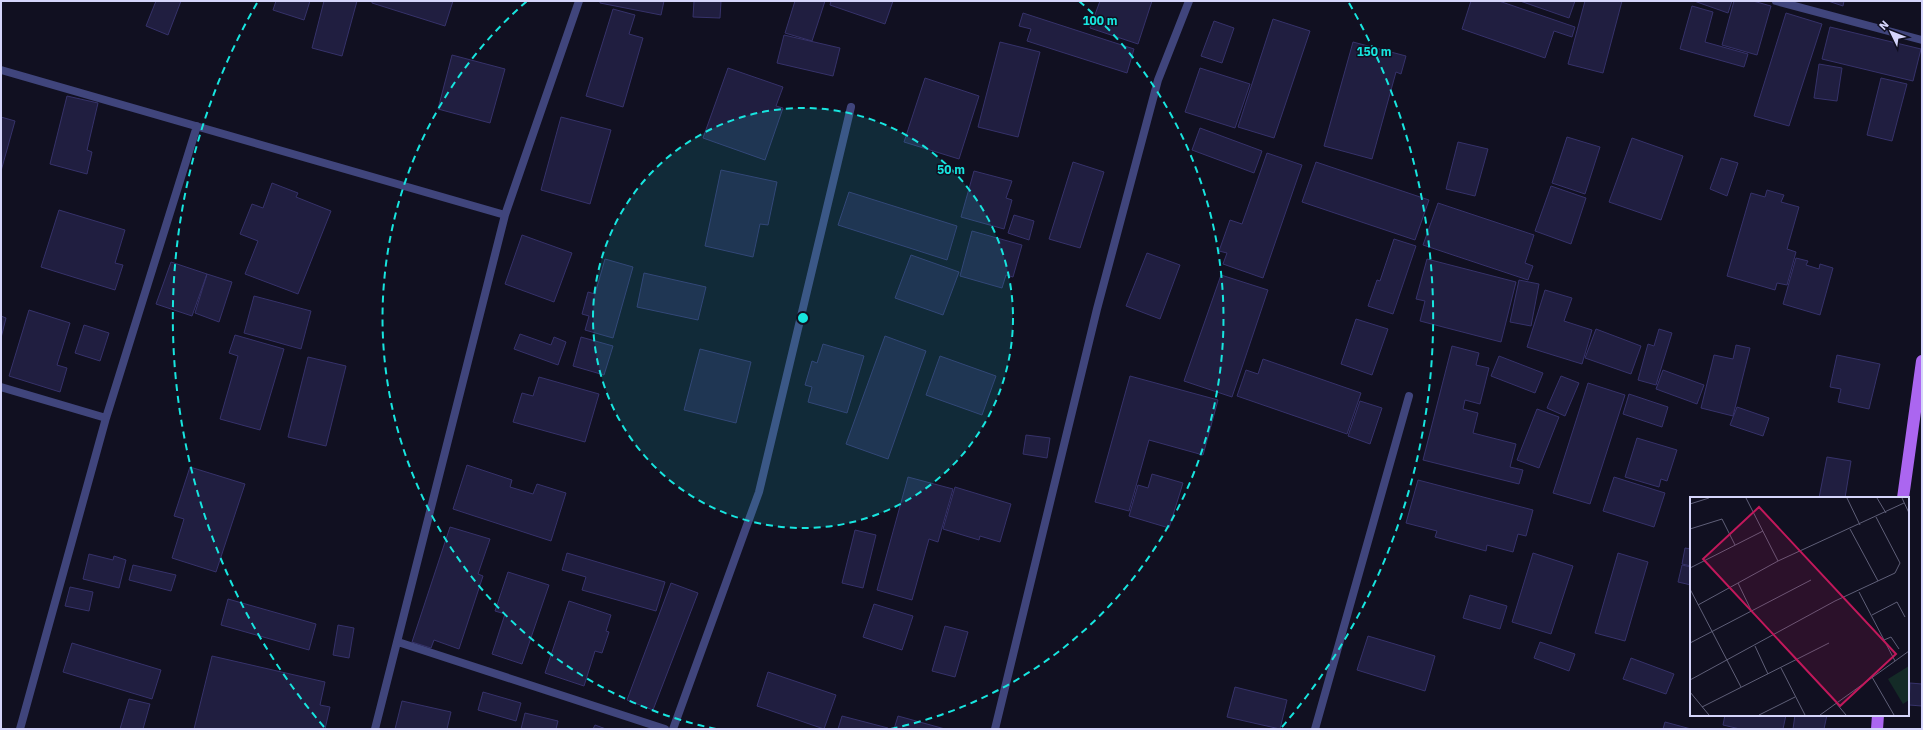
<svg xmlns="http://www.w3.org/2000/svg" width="1923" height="730" viewBox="0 0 1923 730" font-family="'IBM Plex Sans',sans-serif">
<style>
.building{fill:#201e40;stroke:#36326a}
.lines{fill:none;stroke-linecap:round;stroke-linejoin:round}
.street{stroke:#40457c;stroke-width:8}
.primary{stroke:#ab66f0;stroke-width:12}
.ring{fill:none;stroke:#17e5df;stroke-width:2;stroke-dasharray:7 5}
.inset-road{fill:none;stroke:#5f5f78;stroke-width:1}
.view{fill:#c2185b;fill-opacity:0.15;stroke:#c2185b;stroke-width:2}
.inset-edge{fill:none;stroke:#d5d5fb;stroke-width:2}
.centre{fill:#17e5df;stroke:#111021;stroke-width:2}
.ring-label{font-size:12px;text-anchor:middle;font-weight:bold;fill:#17e5df;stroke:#111021;stroke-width:3;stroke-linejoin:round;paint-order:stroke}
</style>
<rect width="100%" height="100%" fill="#111021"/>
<path class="building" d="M156,1h25l-13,34 -22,-9z
M276,1h34l-6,19 -31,-10z
M324,1h33l-15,55 -30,-8z
M372,1h81l-8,25 -73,-23z
M600,1h64l-3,14 -61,-12z
M694,1h27l-1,17 -27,-1z
M795,1h30l-13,40 -27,-8z
M831,1h62l-8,23 -55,-19z
M1100,1h52l-14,43 -48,-16z
M1471,1h28l76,26 -3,10 -18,-6 -9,27 -83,-29z
M1520,1h55l-6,17z
M1585,1h37l-19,72 -35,-9z
M1694,1h38l-4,12z
M1734,1h19l18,5 -14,49 -35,-10z
M1828,1h16l-1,5z
M1692,6l21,6 -8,30 43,12 -4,13 -64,-18z
M613,9l22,6 -6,19 14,4 -20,69 -37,-11z
M1023,13l111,36 -7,24 -100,-32 4,-12 -12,-3z
M1786,13l36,11 -33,102 -35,-10z
M1273,19l37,12 -36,107 -36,-11z
M1214,21l20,7 -12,35 -21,-7z
M1830,27l91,22 -8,32 -91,-22z
M784,35l56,13 -7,28 -56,-13z
M1000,42l40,10 -22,85 -40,-10z
M1353,42l53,14 -5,18 -5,-2 -24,87 -48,-13z
M452,55l53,14 -15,54 -52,-14z
M1819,64l23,4 -5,33 -23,-3z
M728,68l55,19 -7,19 7,2 -18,52 -62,-22z
M1200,68l50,16 -15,44 -50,-16z
M925,78l54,18 -20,63 -55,-17z
M1881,78l26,6 -15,57 -25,-6z
M67,96l31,7 -11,47 5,2 -5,22 -37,-10z
M1,117l14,4 -14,50z
M561,117l50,13 -21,74 -49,-14z
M1200,128l62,23 -8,22 -62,-23z
M1567,137l33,10 -15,47 -33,-11z
M1632,138l51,18 -22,64 -52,-18z
M1458,142l30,7 -13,47 -29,-7z
M1267,153l35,12 -39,113 -40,-14 4,-11 -8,-2 11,-31 12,4z
M1721,158l17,5 -11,33 -17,-7z
M1073,162l31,10 -24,76 -31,-9z
M1316,162l113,38 -14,40 -113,-38z
M721,170l56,12 -9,43 -8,-1 -7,33 -48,-11z
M974,171l38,10 -6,17 6,2 -8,29 -43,-12z
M272,183l26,10 -2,4 35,14 -33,83 -53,-20 13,-33 -18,-7 12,-30 11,4z
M1551,186l35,12 -15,46 -36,-13z
M1767,190l17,5 -3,7 18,5 -12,42 9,3 -9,33 -10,-2 -2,7 -48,-14 24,-83 14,4z
M849,192l108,34 -10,34 -109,-35z
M1438,203l96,32 -9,28 8,3 -5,14 -105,-35z
M59,210l66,20 -10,33 8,2 -8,25 -74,-23z
M1014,215l20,6 -5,19 -21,-7z
M972,231l50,14 -9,32 -7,-2 -4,13 -42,-12z
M522,235l50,18 -18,49 -49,-18z
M1394,239l22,7 -23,68 -25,-8 9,-26 3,1z
M1147,253l33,12 -20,54 -34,-13z
M911,255l48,17 -16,43 -48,-17z
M1796,258l12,3 -2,4 13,4 1,-5 13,4 -13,47 -37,-11z
M605,259l28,8 -20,71 -28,-8 4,-14 -7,-2 6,-22 7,2z
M1427,259l89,23 -15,60 -81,-21 5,-20 -9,-2z
M171,262l36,12 -15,42 -36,-12z
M644,273l62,14 -8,33 -61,-13z
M207,274l25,8 -13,40 -24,-9z
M1221,275l47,15 -36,107 -48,-16z
M1519,280l20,4 -8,42 -21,-4z
M1545,290l27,8 -8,23 28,9 -10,34 -55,-17z
M254,296l57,15 -10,38 -57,-16z
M29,310l41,13 -13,42 10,3 -7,24 -51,-16z
M1,316l5,2 -5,20z
M1356,319l32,10 -16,46 -31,-11z
M84,325l25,8 -9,28 -25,-8z
M1596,329l45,17 -10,28 -46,-16z
M1659,329l13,4 -16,52 -18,-5 10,-36 6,2z
M520,334l31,11 3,-8 12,5 -8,23 -44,-16z
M235,335l49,14 -24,81 -40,-11 18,-63 -9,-3z
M885,336l41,15 -38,108 -42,-15z
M581,337l32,9 -9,29 -31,-9z
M823,344l41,12 -17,57 -39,-11 4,-15 -7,-2 7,-24 5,2z
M1736,345l14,3 -17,68 -32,-8 13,-53 19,4z
M1452,346l27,7 -3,12 13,3 -9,36 -15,-4 -2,9 15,4 -5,20 43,11 -6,23 13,3 -4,14 -96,-24z
M700,349l51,13 -15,61 -52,-13z
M1837,355l43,9 -11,45 -31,-7 3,-13 -11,-2z
M940,356l56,20 -14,39 -56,-20z
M1499,356l44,17 -8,20 -44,-17z
M308,357l38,9 -20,80 -38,-9z
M1263,359l98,34 -14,41 -110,-38 9,-26 12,4z
M1663,370l41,15 -7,19 -41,-15z
M1130,376l88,24 -15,55 -54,-15 -20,71 -34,-9z
M1561,376l18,7 -14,33 -18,-8z
M539,377l60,17 -14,48 -72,-20 9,-29 11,3z
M1588,383l37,12 -35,109 -37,-11z
M1629,394l39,13 -6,20 -39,-13z
M1360,401l22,7 -12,36 -22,-8z
M1737,407l32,11 -6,18 -33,-11z
M1537,409l22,8 -20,51 -22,-8z
M1026,435l24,3 -3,20 -24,-4z
M1637,438l40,12 -10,31 -6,-2 -2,8 -34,-10z
M1827,457l24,4 -6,37h-26z
M467,465l45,15 -2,7 23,7 4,-10 29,9 -15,48 -98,-32z
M190,467l55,17 -29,88 -44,-14 12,-39 -10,-3z
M1152,474l31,9 -14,45 -40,-12 9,-31 10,3z
M908,477l45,12 -15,53 -9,-3 -17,61 -35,-10z
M1614,477l51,16 -11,34 -51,-16z
M1418,480l115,30 -7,26 -8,-2 -5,18 -26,-7 -1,6 -51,-14 2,-6 -31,-8z
M955,487l56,17 -11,38 -20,-6 -1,4 -36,-11z
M450,527l40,12 -12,35 5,2 -24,73 -25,-9 -3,8 -19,-6z
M855,530l21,5 -13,53 -21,-5z
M1685,548l6,1v17l-9,-2z
M567,553l98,29 -9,29 -74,-21 4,-13 -24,-7z
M1533,553l40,13 -22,68 -39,-12z
M1618,553l30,9 -23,79 -30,-8z
M89,554l24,6 1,-4 12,4 -7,28 -36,-9z
M133,565l43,10 -5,16 -42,-11z
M1682,565l9,2v18l-13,-3z
M508,572l41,13 -27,79 -30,-10 13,-40 -10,-3z
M671,583l27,10 -45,117 -26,-10z
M70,587l23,5 -4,19 -24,-5z
M1470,595l37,11 -7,23 -37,-11z
M228,599l88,25 -7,26 -88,-25z
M569,601l42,14 -5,16 3,1 -7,21 -7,-2 -11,35 -39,-13z
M874,604l39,12 -11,34 -39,-13z
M338,625l16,3 -5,30 -16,-3z
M945,626l23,6 -13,45 -23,-6z
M1368,636l67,20 -10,35 -68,-21z
M1540,642l35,12 -6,17 -35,-13z
M72,643l89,27 -9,29 -89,-27z
M212,656l113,26 -5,23 10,2 -5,22h-131z
M1631,658l43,16 -8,20 -43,-15z
M768,672l68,23 -12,34 -67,-23z
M1910,683l12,1v22l-13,-1z
M1235,687l52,13 -7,29 -53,-12z
M483,692l38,11 -5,18 -38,-11z
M129,699l21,5 -7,25h-23z
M402,701l49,11 -4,17h-52z
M525,713l33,8 -2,8h-35z
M1725,715h61l-3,14h-43l-17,-4z
M1795,715h32l-3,14h-31z
M842,716l46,12v1h-50z
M898,716l47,13h-51z
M1665,722l26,7h-28z
M595,725l11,4h-13z"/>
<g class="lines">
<path class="street" d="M1776,1l146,39
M1,70l504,145
M1,387l105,31
M398,642l267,87
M20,729l86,-311 91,-292
M375,729l130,-514 74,-214
M673,729l86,-237 92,-385
M995,729l102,-420 61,-229 31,-79
M1315,729l94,-333"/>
<path class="primary" d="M1903,498l19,-137
M1877,729l1,-14"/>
</g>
<circle cx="803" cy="318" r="210" fill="#17e5df" fill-opacity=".12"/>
<g class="ring">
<circle cx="803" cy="318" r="210"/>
<path d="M716 729A420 420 0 0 1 527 1M1079 1A420 420 0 0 1 890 729"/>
<path d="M324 727A630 630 0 0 1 257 3M1349 3A630 630 0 0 1 1282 727"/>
</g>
<g transform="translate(1690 497)">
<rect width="219" height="219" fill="#111021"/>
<path d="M219,169v34l-6,4 -15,-25z" fill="#142b27"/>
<path class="inset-road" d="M56,1l32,63M157,1l13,27M187,1l9,15M212,1l7,15M0,7l19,-6M0,32l32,-10 13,26M160,32l28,52M0,71l73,-37M48,86l13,27M0,92l51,98M169,95l36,69M8,108l80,-44 126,-58M182,118l25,-13 8,15M194,143l7,-3 8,12M0,146l121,-63M65,149l13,28M91,171l24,47M182,180l22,38M0,183l145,-79 60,-28 5,-10 -24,-46M0,195l19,23M146,206l10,12M12,210l127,-64M69,218l36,-18M130,218l89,-64"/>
<path class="view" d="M69,10l137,147 -56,52 -137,-147z"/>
<rect width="219" height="219" class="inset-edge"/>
</g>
<circle cx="803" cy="318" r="6" class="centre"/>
<g class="ring-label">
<text x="1100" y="25">100 m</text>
<text x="1374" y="56">150 m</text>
<text x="951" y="174">50 m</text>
</g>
<rect width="1923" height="730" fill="none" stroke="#d5d5fb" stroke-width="4"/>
<g transform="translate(1891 32) rotate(313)" stroke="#111021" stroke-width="3" paint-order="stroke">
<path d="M0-3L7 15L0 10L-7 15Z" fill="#d5d5fb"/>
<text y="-6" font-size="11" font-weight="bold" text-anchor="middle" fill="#d5d5fb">N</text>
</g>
</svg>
